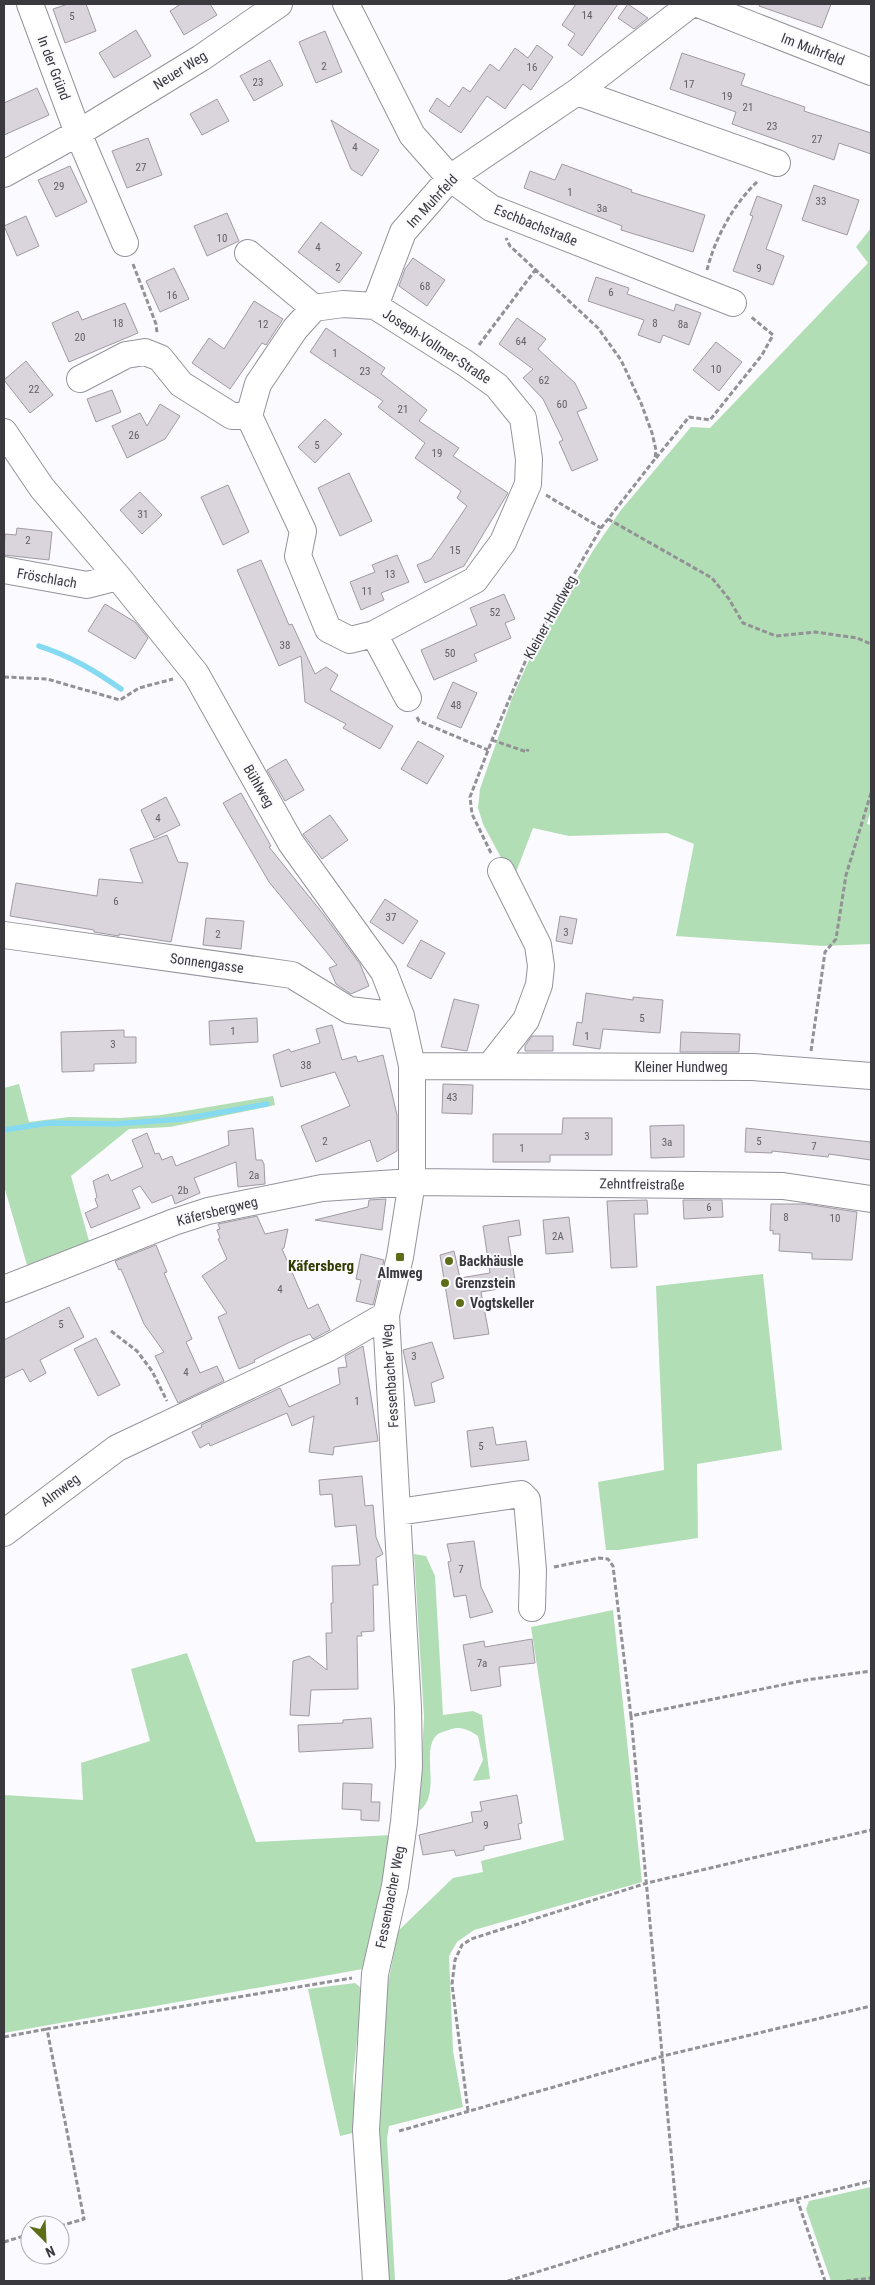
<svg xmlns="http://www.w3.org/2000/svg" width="875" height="2285" viewBox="0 0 875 2285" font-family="'Roboto Condensed',sans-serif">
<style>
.green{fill:#b2deb5}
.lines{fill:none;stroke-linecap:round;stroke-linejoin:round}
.stream{stroke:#85daf2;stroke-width:5.5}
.building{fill:#dad4dc;stroke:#a09aa2}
.minor-casing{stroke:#94939b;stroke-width:28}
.path{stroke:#929195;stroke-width:3;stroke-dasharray:5 2.5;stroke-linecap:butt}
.minor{stroke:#fff;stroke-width:26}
.poi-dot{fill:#5d6c17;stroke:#fbfafe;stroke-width:2}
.labels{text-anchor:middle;stroke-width:4;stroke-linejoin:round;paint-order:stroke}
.number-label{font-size:11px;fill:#626065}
.street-label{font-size:14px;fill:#3a393d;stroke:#fbfafe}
.poi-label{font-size:14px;font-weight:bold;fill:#3a393d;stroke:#fbfafe;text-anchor:start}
.neighbourhood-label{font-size:15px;font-weight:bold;fill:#323c00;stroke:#fbfafe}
</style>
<rect width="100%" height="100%" fill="#fbfafe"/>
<path class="green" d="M871,228v582l-4,14 4,1v119l-48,2 -147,-10 18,-92 -27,-11 -98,3 -36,-8 -20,52 -30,-56 -5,-16 2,-19 32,-91 19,-42 63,-107 27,-39 70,-83 19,1 158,-165 -12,-16z
M19,1084l10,38 40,-5 51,1 41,-3 112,-19 2,9 -105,22 -41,2 -58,47 18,65 -62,24 -23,-79v-98z
M763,1274l19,176 -85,14 1,74 -80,12h-12l-8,-68 66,-12 -8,-184z
M414,1554l12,2 9,20 8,139 30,-4 9,4 8,64 -17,2 10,-21 -5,-24c-9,-6 -18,-11 -29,-6 -3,1 -8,2 -11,4 -19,15 5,60 -19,77l5,-94z
M613,1610l29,272 -168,48 -17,12 -8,14 4,95 10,56 -74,19 -2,13 8,142h-8l-8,-152v-97l19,-101 55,-53 30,-6 -2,-11 83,-21 -33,-213z
M187,1653l69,189 136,-7 -29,134 -359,64v-238l79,5 -2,-37 69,-22 -19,-72z
M355,1983l5,4 2,6 -9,85 4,54 -17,4 -32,-147z
M871,2187v94h-40l-25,-72 3,-8z"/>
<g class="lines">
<path class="stream" d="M39,646c31,10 55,24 82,43
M4,1130l45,-7 66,1 68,-5 84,-15"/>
</g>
<path class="building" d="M68,4h18l10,27 -31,12 -12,-34z
M181,4h29l7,11 -33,20 -14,-24z
M576,4h42l-36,52 -14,-11 7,-11 -13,-9z
M628,4l20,14 -14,11 -16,-11z
M760,4h71l-9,24 -63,-22z
M136,30l15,26 -37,22 -15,-25z
M325,31l17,41 -26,11 -17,-41z
M537,45l16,12 -22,33 -8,-6 -18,25 -18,-13 -26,37 -32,-22 8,-13 12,9 14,-20 7,5 20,-28 9,7 16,-23 13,10z
M682,53l63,21 -4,11 64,22 -1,4 67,22v21l-32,-11 -5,17 -102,-36 4,-12 -66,-23z
M270,60l13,25 -29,16 -14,-25z
M37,88l12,27 -45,20v-32z
M217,99l12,22 -27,14 -12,-21z
M331,120l48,30 -17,26 -11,-7z
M148,138l14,37 -35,13 -15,-37z
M562,164l70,26 -1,2 74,23 -12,37 -72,-22 1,-4 -98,-38 6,-17 25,9z
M70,166l17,36 -31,15 -18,-37z
M814,185l45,15 -12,35 -45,-15z
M757,196l25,9 -16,44 18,7 -11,29 -40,-14 20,-55 -3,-1z
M227,213l12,28 -32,15 -13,-30z
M26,216l13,30 -22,10 -13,-30z
M321,222l41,31 -23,30 -41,-31z
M413,258l32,22 -18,26 -28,-20 6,-17z
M174,268l15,31 -29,13 -14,-31z
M596,277l33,11 -2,6 47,17 2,-7 25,9 -12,32 -26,-10 -3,8 -22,-8 6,-15 -56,-19z
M254,301l29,18 -17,26 -4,-2 -32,46 -38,-26 17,-25 15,11z
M125,303l13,30 -69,29 -17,-39 26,-12 4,9z
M517,318l29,21 -8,10 37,34 12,25 -10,4 21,48 -26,11 -13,-29 4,-2 -20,-41 -20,-21 10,-9 -34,-25z
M326,328l59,40 -4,6 46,36 -8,11 40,27 -6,8 55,37 -44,73 -39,17 -8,-18 14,-6 36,-53 -10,-8 4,-7 -46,-33 10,-15 -47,-36 5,-6 -73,-49z
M716,342l26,20 -23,29 -26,-21z
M26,361l27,34 -23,18 -26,-33z
M112,390l9,22 -25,10 -9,-23z
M160,404l20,12 -15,23 -38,19 -15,-32 28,-13 7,13z
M325,419l17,15 -27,29 -17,-16z
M349,473l23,48 -32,15 -22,-48z
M228,485l21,47 -26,13 -22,-48z
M140,492l22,23 -20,19 -22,-24z
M17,528l35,4 -3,28 -45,-5 1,-21 11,1z
M397,555l12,27 -28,11 3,7 -23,10 -11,-28 25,-10 -3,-7z
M261,560l28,65 3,-1 23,50 11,-7 12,8 -8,15 63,36 -13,23 -37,-21 3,-4 -41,-22 -4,-46 -22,10 -42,-96z
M504,594l11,25 -10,4 6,15 -37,16 3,7 -43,19 -13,-30 56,-25 -7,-17z
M105,604l30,18 13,16 -13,21 -47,-28z
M453,682l24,11 -16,35 -24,-10z
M418,741l26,15 -17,28 -26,-15z
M286,759l18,31 -19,11 -18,-31z
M241,793l30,53 -2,1 55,68 36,49 9,22 -18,8 -15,-10 -7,-16 8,-3 -68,-83 -46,-79z
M166,797l14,28 -26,13 -13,-28z
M330,815l18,25 -26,19 -19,-25z
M167,835l11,27 10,1 -17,79 -52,-8v2l-25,-4v-2l-84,-14 6,-33 81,13 2,-17 44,4 -13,-34z
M385,899l33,22 -15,23 -33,-22z
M560,916l17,3 -5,25 -16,-3z
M206,918l38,3 -3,28 -38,-4z
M421,940l24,13 -14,26 -24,-13z
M586,993l47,7v-3l30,3 -3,33 -57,-4 -3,20 -27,-4 4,-23 5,1z
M454,999l25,6 -12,46 -26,-4z
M257,1018l1,24 -48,3 -1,-24z
M332,1025l10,35 14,-4 2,6 25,-7 14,60v36l-20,11 -7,-22 -54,22 -15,-36 49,-20 -15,-34 -54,15 -8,-32 16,-6 2,3 29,-9 -4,-14z
M124,1030v7h12v26l-42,1v7l-32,1 -1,-40z
M681,1032l59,2 -1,18h-59z
M532,1036h21v15h-28v-5z
M443,1084l30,1 -1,29 -30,-1z
M563,1118h49v37h-62v7h-57v-28h69z
M684,1125v32l-33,1 -1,-32z
M253,1128l3,32h6l2,4 1,20 -27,3 -2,-25 -42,16 6,15 -25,11 -3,-9 -20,8 -12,-17 -8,4 8,18 -49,20 -6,-15 13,-6 -3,-8 2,-2 -4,-16 15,-7 3,7 32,-14 -11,-27 15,-7 8,21 4,-1 3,7 10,-4 4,10 53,-21 -1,-14z
M746,1128l125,14v18l-42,-6 -1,3 -56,-6v2l-27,-1z
M386,1199l-4,31 -67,-10 53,-13 1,-7z
M647,1200l1,14h-14l3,53 -26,1 -4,-67z
M683,1200h39l1,17 -39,2z
M771,1204h34l52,8 -5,48 -40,-1v-6l-33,-2 1,-17h-7v-4l-3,1z
M257,1216l8,18 23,-5 -4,19 -2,1 26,60 10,-5 12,26 -17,9 -3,-5 -20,8 -36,18 1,2 -16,7 -21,-52 9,-4 -25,-37 25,-17 -9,-20 2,-1 -3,-8 3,-1 -2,-5z
M569,1217l4,35 -27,2 -3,-34z
M519,1220l2,15 -13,2 8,49 -35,6 8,42 -35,5 -14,-84 14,-4 6,27 30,-5 -7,-47z
M156,1245l11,27 -3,1 28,66 -6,3 14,31 17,-7 7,15 -46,22 -23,-47 9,-4 -20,-28 -23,-55 -2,1 -4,-9z
M361,1254l23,6 -11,45 -17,-4 5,-21 -5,-1z
M69,1307l15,30 -44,23 6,13 -16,9 -7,-13 -19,9v-38z
M96,1338l24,47 -22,11 -24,-47z
M432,1342l12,36 -13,5 4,19 -20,4 -12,-56z
M363,1346l15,95 -44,6 -1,8 -24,-3 5,-36 -22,10 -5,-13 -77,33 -1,-3 -9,5 -8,-16 10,-5 -1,-2 79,-37 9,19 51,-23 -2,-16 9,-1 -2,-11z
M493,1427l3,18 30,-4 3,19 -58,7 -4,-36z
M362,1476l3,30 8,-1 3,32 7,17 -7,4 2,27h-5l1,46 -13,1 1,4h-5l1,53 -47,1 -2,26 -19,-1 3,-54 16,-5 18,14 -1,-37h6l-1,-30h2l-1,-37 28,-1 -4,-40 -21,2 -3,-33 -12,1 -1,-15z
M474,1541l7,46 12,25 -23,6 -4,-23 -12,2 -6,-35 3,-1 -4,-17z
M532,1639l3,24 -36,4 2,19 -30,5 -8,-46 21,-4 1,6z
M371,1718l2,30 -74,4 -1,-27 45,-2v-3z
M343,1783l29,1 -1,18h9l-1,19 -18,-1v-10l-19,-1z
M517,1795l5,28 -4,1 3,15 -37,7v4l-28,6 -2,-6 -31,5 -4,-20 54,-13 -2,-10 11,-1 -2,-9z"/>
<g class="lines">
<g class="minor-casing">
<path id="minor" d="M30,4l48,129 47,110
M346,4l66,131 38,43 41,30 242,95
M698,4l173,68
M577,92l200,71
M4,174l74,-41 123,-75 78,-54
M248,253l66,55
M343,304l32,2 90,57 32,23 26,32 6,41 -1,25 -25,58 -28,38 -101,54 -24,6 -22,-11 -30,-73 5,-25 -54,-115 9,-32 37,-55 19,-21z
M375,306l28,-74 47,-54 127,-86 114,-88
M80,379l46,-24 19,-3 15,6 21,26 51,32h17
M4,432l38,56 76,89 78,97 95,169 93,129 17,44 11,50v116l-12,75 -14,58 22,392 1,60 -5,55 -9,64 -20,88 -9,156 10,151
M4,570l83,15 31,-8
M374,634l34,64
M4,935l288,40 57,35 52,6
M412,1066l341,1 118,9
M490,1066l36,-46 13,-35 2,-19 -3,-21 -37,-74
M4,1289l170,-67 34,-11 114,-23 90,-6 371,4 88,13
M398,1512l123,-18 6,6 6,70 -1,38
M4,1533l113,-85 212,-100 57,-33"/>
</g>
<path class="path" d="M133,264l23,60 1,9
M707,270c8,-32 27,-67 51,-89
M479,345l57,-76
M656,458l33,-41 21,3 52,-65 11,-20 -23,-19
M546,495l55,33
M608,519l104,59 17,21 14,24 33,13 39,-4 42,6 14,6
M4,677l43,2 73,21 19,-12 34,-9
M417,717l2,4 69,29
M492,740l35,12 1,-3
M491,853l-19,-39 -2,-17 22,-57 39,-92 70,-120 54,-69 1,-9 -4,-17 -11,-30 -20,-43 -23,-32 -88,-82 -4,-8
M811,1051l14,-99 11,-13 10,-64 25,-82
M111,1331l26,20 15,20 15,30
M554,1567l45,-9 9,1 5,7 18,150
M4,2037l43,-8
M468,2111l-16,-127 3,-24 7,-15 9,-6 176,-56 224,-53
M399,2131l264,-75 208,-50
M797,2199l28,82
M60,2226l24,-7 -37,-190 305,-51
M678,2228l-47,-512 175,-36 65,-9
M4,2242l26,-8
M508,2281l170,-53 193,-47
M846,2281l25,-3"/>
<use href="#minor" class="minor"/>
</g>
<g class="poi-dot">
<rect x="395" y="1252" width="10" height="10" rx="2.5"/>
<circle cx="449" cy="1261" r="5"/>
<circle cx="445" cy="1283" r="5"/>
<circle cx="460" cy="1303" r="5"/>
</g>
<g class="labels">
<g class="number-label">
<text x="587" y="19">14</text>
<text x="72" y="20">5</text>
<text x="324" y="70">2</text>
<text x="532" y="71">16</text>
<text x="258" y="86">23</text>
<text x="689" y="88">17</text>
<text x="727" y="100">19</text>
<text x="748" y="111">21</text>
<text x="772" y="130">23</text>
<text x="817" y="143">27</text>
<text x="355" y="151">4</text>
<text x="141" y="171">27</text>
<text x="59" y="190">29</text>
<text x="570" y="196">1</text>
<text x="821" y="205">33</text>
<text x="602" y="212">3a</text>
<text x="222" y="242">10</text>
<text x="318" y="251">4</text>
<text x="338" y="271">2</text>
<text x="759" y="272">9</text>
<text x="425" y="290">68</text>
<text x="611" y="296">6</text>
<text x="172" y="299">16</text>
<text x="118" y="327">18</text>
<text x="655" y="327">8</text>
<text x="263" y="328">12</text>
<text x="683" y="328">8a</text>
<text x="80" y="341">20</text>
<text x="521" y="345">64</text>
<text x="335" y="357">1</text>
<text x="716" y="373">10</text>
<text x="365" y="375">23</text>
<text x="544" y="384">62</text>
<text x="34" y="393">22</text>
<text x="562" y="408">60</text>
<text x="403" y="413">21</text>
<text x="134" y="439">26</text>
<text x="317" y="449">5</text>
<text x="437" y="457">19</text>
<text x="143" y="518">31</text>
<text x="28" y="544">2</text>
<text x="455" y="554">15</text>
<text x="390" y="578">13</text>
<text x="367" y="595">11</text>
<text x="495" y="616">52</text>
<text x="285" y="649">38</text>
<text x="450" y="657">50</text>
<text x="456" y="709">48</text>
<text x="158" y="822">4</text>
<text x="116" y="905">6</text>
<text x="391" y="921">37</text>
<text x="566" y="936">3</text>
<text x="218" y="938">2</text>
<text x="642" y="1022">5</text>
<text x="233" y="1035">1</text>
<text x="587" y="1040">1</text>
<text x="113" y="1048">3</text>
<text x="306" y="1069">38</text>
<text x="452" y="1101">43</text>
<text x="587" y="1140">3</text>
<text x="325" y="1145">2</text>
<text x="759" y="1145">5</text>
<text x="667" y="1146">3a</text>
<text x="814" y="1150">7</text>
<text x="522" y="1152">1</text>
<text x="254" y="1179">2a</text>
<text x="183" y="1194">2b</text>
<text x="709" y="1211">6</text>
<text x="786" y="1221">8</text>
<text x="835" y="1222">10</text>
<text x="558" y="1240">2A</text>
<text x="280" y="1293">4</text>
<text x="61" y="1328">5</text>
<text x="414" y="1360">3</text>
<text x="186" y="1376">4</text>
<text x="357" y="1405">1</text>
<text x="481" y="1450">5</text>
<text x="461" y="1573">7</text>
<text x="482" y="1667">7a</text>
<text x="486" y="1829">9</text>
</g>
<g class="street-label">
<text transform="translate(813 49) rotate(21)" y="5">Im Muhrfeld</text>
<text transform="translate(54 68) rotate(69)" y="5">In der Gründ</text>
<text transform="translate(180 70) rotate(-32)" y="5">Neuer Weg</text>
<text transform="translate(432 201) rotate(-47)" y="5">Im Muhrfeld</text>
<text transform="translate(536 225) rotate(22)" y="5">Eschbachstraße</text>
<text transform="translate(437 346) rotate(33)" y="5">Joseph-Vollmer-Straße</text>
<text transform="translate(47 578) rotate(10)" y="5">Fröschlach</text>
<text transform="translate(550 617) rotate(-61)" y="5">Kleiner Hundweg</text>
<text transform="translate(259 786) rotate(60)" y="5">Bühlweg</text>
<text transform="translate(207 963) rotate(8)" y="5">Sonnengasse</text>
<text x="681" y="1072">Kleiner Hundweg</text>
<text transform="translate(642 1184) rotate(1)" y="5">Zehntfreistraße</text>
<text transform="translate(217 1211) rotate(-14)" y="5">Käfersbergweg</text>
<text transform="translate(390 1376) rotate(-94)" y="5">Fessenbacher Weg</text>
<text transform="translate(60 1490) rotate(-37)" y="5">Almweg</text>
<text transform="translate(390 1897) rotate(-79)" y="5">Fessenbacher Weg</text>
</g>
<g class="poi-label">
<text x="459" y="1266">Backhäusle</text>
<text x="400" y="1278" text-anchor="middle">Almweg</text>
<text x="455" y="1288">Grenzstein</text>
<text x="470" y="1308">Vogtskeller</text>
</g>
<g class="neighbourhood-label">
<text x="321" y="1271">Käfersberg</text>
</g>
</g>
<rect width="875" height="2285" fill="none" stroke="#3a393d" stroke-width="10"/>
<g transform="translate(45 2240) rotate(156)"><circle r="24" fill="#fbfafe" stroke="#aeadb1"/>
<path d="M0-4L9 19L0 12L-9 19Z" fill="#5d6c17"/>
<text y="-8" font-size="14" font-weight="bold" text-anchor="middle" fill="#3a393d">N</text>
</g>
</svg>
